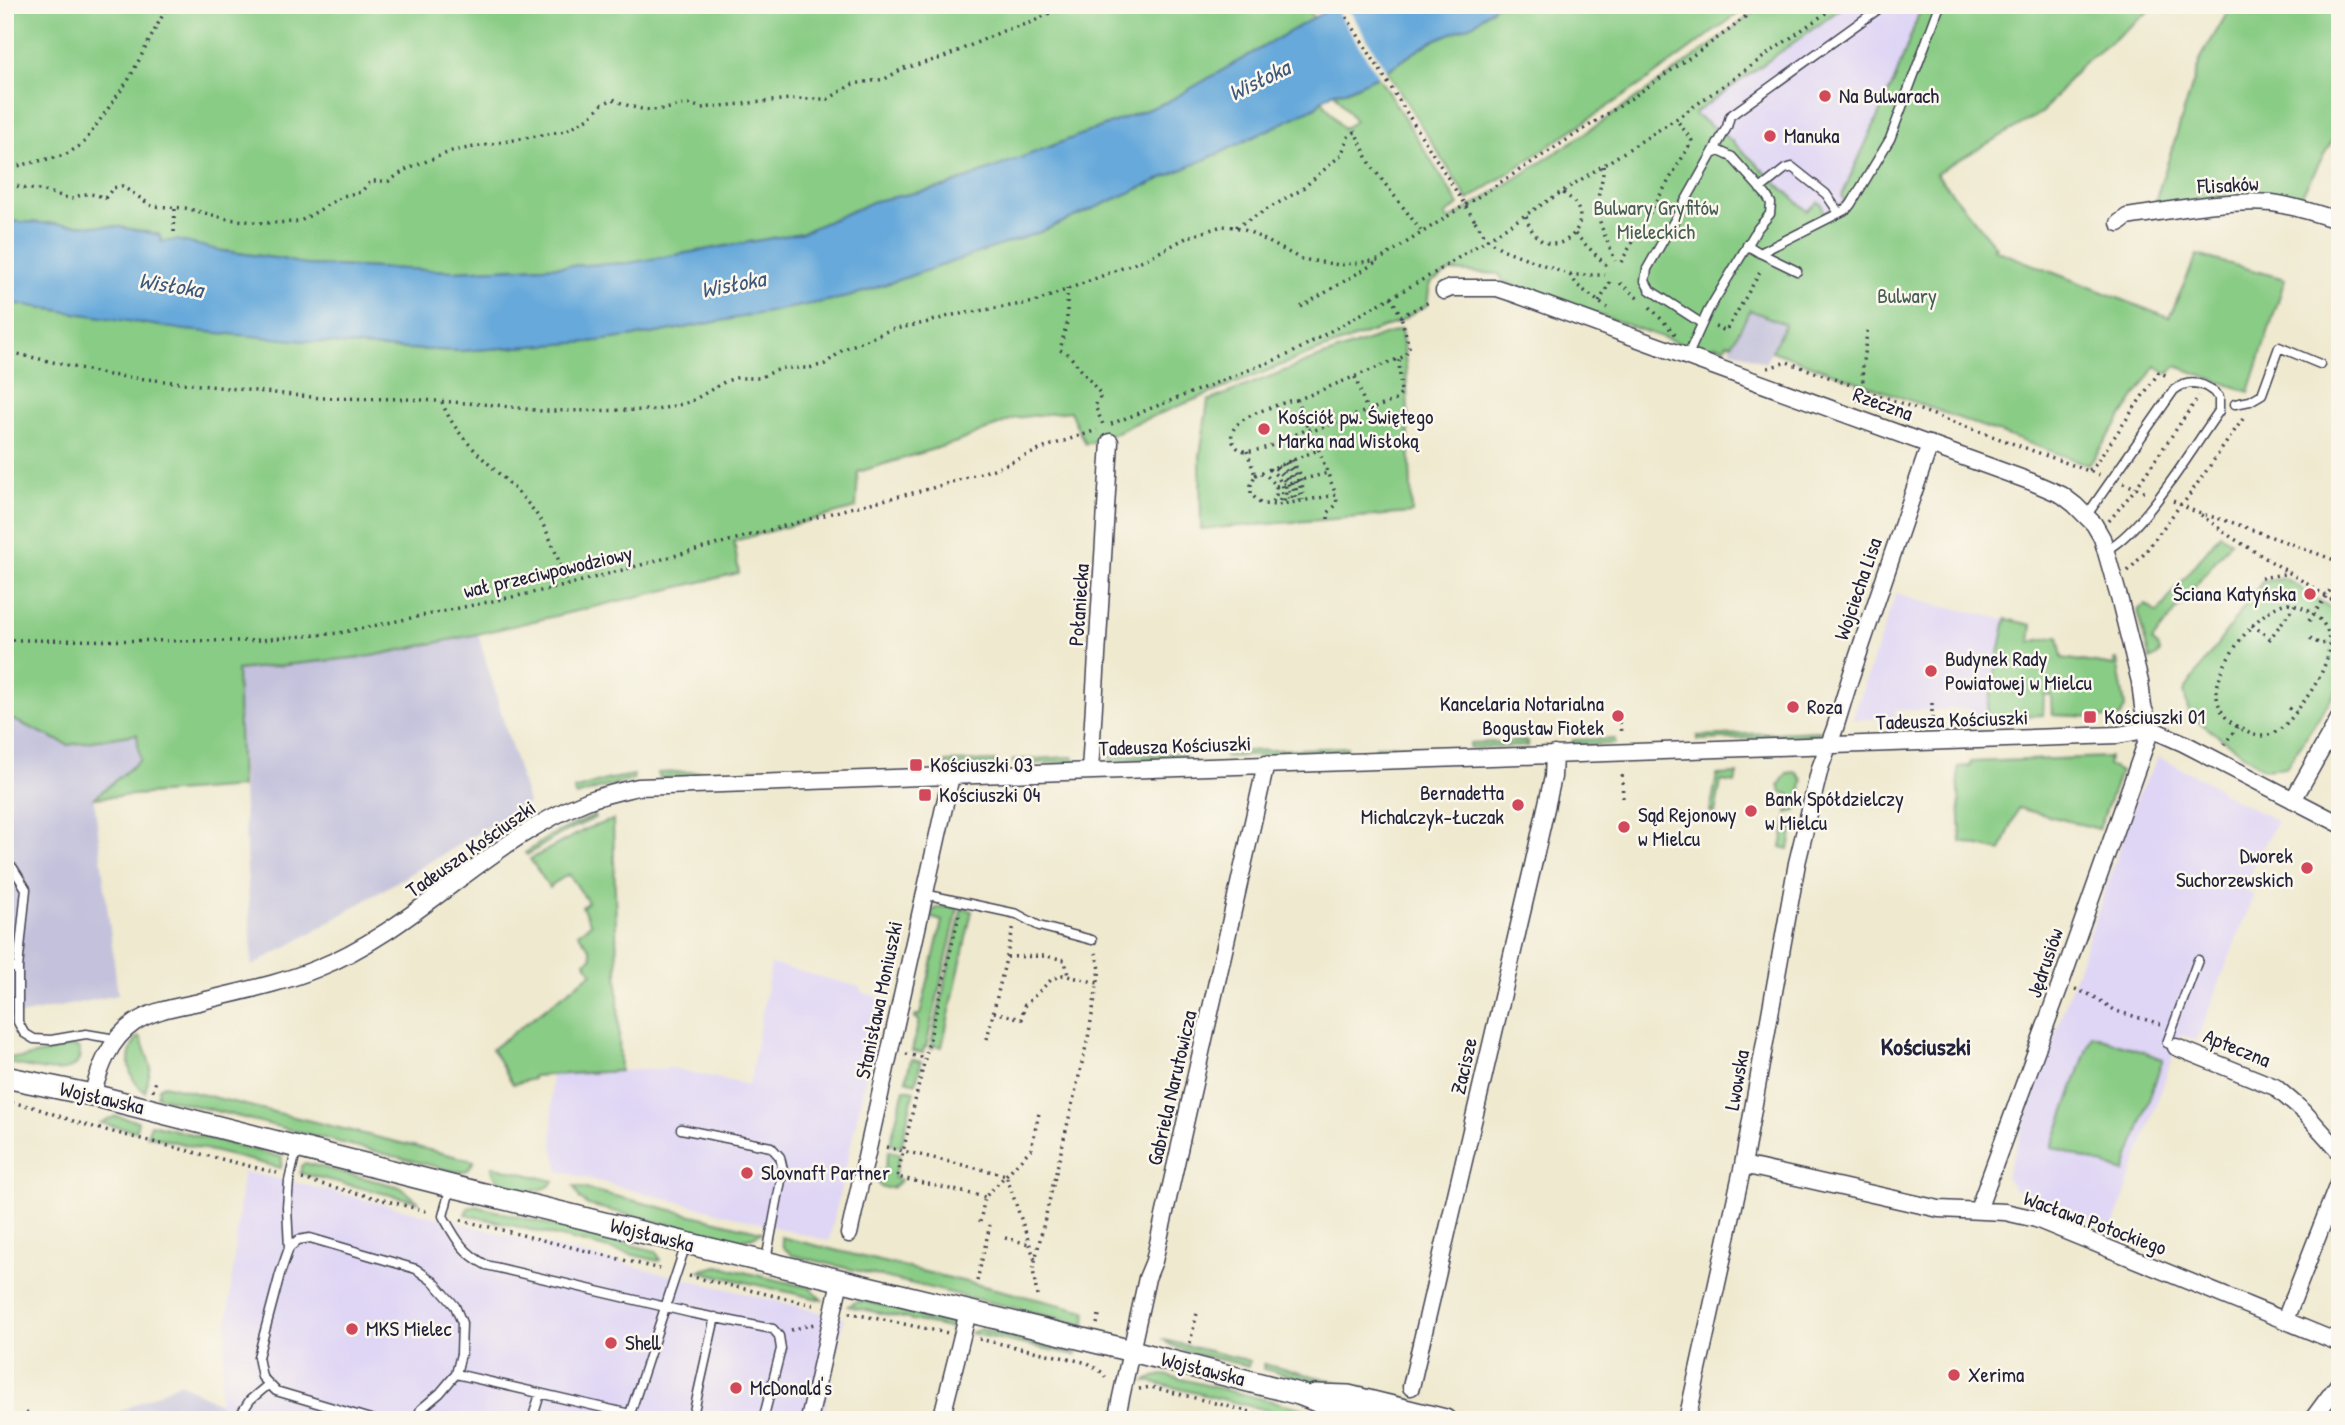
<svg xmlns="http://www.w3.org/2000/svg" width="2345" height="1425" viewBox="0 0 2345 1425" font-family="'Patrick Hand',sans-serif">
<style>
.built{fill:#dfd5f5}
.industrial{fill:#c3c1db}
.green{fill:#89cc85;stroke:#567760;stroke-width:2}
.water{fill:#66a9da;stroke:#44668a;stroke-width:2}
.pier{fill:#efe9cf}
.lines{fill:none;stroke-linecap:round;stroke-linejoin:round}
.service-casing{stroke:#414051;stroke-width:11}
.minor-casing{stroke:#414051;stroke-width:19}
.tertiary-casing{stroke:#414051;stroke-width:24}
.path{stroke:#414051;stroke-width:3.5;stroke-dasharray:2 5;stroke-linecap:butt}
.service{stroke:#fff;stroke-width:8}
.minor{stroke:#fff;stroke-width:16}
.tertiary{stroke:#fff;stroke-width:21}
.path-bridge{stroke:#414051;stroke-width:3.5;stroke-dasharray:2 5;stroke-linecap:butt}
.poi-dot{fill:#d1495b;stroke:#fbf7ec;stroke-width:2.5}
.labels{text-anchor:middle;stroke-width:5;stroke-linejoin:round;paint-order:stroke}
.poi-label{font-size:21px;fill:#22223b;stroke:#fbf7ec;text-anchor:start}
.street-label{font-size:21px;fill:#22223b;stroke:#fbf7ec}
.park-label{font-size:21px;fill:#465e55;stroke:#fbf7ec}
.water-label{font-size:23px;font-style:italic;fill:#3d587b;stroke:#fbf7ec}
.quarter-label{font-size:24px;font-weight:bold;fill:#22223b;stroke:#fbf7ec}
</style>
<rect width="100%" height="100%" fill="#fbf7ec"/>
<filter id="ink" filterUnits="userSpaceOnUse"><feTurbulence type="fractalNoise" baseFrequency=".0143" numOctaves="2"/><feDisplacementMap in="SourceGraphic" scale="14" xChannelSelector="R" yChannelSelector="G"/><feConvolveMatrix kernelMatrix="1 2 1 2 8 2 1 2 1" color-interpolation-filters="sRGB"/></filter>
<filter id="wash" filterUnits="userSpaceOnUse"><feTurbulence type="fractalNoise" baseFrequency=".00686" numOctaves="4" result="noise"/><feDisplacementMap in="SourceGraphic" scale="28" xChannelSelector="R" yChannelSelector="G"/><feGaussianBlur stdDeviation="1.57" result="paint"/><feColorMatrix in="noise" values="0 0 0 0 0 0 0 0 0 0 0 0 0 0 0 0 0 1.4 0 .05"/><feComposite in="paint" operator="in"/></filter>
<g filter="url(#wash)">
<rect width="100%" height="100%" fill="#efe9cf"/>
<path class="built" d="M1846,5h76l-27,74 -50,123 -21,11 -1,-5 -8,-5 -7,9 -76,-71 -39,-27z
M1896,593l40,12 70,14 -20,98 -4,-3 -11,1 -1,-7h-23l-1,2h-51v8l-43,2z
M2158,757l39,19 24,14v2l56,29 -21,39 -11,30 9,4 -57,146 -17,-5 -67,195 -99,-41 -8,-13 131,-378z
M771,964l89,23 3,6 21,5 -55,243 -270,-70 -6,-25 -2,-71 120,-7 78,17z
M243,1172l46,9 555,137 -22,102h-605z"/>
<path class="industrial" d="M1750,310l35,14 -20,39 -35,-14z
M478,634l50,169 -222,133 -54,30 -15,-296 135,-14z
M5,716l63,29 69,-11 3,26 -46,38 24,197 -113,23z
M180,1383l39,20 -2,17h-115z"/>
<path class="green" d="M5,5h1298l11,13 -147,84 -223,85 -69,14 -73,32 -173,30 -175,8 -148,-6 -24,-6 -120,-17 -3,-8 -39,-7 -115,-6z
M1496,5h254l-101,74 -181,121 -81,-129 45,-30 42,-17z
M1763,5h83l-152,109 38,27 75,70 11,-9 4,2 2,9 21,-11 -3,-7 53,-116 27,-74h235l-77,61 -37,46 -107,61 60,74 -3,2 176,69 28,-63 88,24 -36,113 -73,-26 -7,8 -13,-8 -67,99 -317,-114 13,-27 -35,-14 -18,34 -5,-1 -2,5 -10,-3 -5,9 -207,-73 -4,-7 -48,-3 -21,12 -3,22 -28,17 -92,33 -176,70 -28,14 -18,5 -15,-33 -55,7 -58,24 -99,30 -2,36 -122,33 5,32 -261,61 -106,22 -135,14 4,117 -147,11 46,-38 -3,-26 -69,11 -63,-29v-414l75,12 301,34 79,3 129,-9 62,-8 197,-37 192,-65 182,-80 94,-45 6,-7 21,29 12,-8 -21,-29 12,-1 32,-15 81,129 -14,10 4,5c108,-66 214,-136 314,-215z
M2232,5h108v121l-43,77 -144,5 48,-150z
M1401,329l5,36 6,148 -211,16 -1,-73 8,-55 101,-40z
M2220,534l11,7 -79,100 6,5 2,6 -3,4 -7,4 -13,-50 9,-5 11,8z
M2285,578l55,36v71l-54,82 -22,2 -75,-54 -5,-24 78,-109z
M2006,619l26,6 -2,17 28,-6 4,22 53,8 -1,-5 3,-1 8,47 -5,11 -68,-3 -1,-20h-7l-1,20 -57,2z
M1822,731l-7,5 -118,4v-4z
M1615,739v5l-43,1 1,-5z
M1528,741v5l-58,2v-5z
M1415,745v5l-40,2v-6z
M1347,747v5l-122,5v-5z
M1185,753v5l-75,3v-5z
M1073,757l4,5 -63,2 -1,-2v-2z
M2109,757l-1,8 12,7 -21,57 -81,-21 -17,43 -40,-9 -3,-75 12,-1 1,-4z
M996,761l-1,4 -49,2v-5z
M793,768l-1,5 -42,1 1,-5z
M721,771l2,4 -63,3 -2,-5z
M1796,772l7,8 -7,31 -9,2 4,-18 -10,-3 -2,-7 8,-12z
M1737,774l-2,9 -14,-2 -6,32 -5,-1 7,-37z
M634,775l-1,5 -29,7 -28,9 -2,-6 32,-10z
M595,815v3l-34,16 -34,21 -2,-2 26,-18z
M1787,818l7,5 -5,26 -8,-2z
M613,820l7,251 -87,5v3l-20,5 -21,-35 100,-76 -7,-11 7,-5 -2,-8 -12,-16 13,-9 -9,-17 6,-5 -19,-28 -16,10 -3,4 -20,-29 58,-31z
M948,906l10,2 -32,139h-2l-1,6 -11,-2 7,-31 -4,-2 1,-3h4l22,-94 -13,-4c2,-9 11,-10 19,-11z
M962,908l10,3 -30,136 -8,-2 -1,3h-3z
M2092,1035l71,24 -39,113 -72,-25z
M138,1037l3,1 10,29 -6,25c-19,-14 -21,-37 -7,-55z
M74,1046l5,3c7,37 -56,16 -74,13v-5l17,1z
M911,1059l10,3 -5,21 -10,-3z
M164,1085l310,76 -6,9 -11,2 -300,-76 2,-8z
M904,1089l10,2 -13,56 -11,-3z
M116,1116l22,5 -2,10 -36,-8z
M151,1124l131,33 -1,11 -134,-33z
M889,1151l11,3 -6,24 7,2 -9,8h-10l-8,-9 -2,-9 12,2z
M305,1163l95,24 19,15 -119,-29 2,-8z
M492,1166l62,15c-12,19 -63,8 -62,-15z
M574,1186l188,46 -9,5 -16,4 -149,-36 -8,-6z
M476,1206l180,45 4,9 -2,1 -193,-47 3,-6z
M781,1237l305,74 -1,14 -293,-70 -9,-8z
M718,1266l93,22 11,12 -124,-29z
M864,1301l91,22 -1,6 -106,-23 7,-4z
M981,1329l96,24 -1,2 -106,-22z
M1164,1340l86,21 -2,5c-18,-5 -73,-14 -84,-26z
M1263,1364l149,36 -2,5 -147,-36z
M1163,1375l6,1 181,44h-44l-154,-38h-8l10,-5z"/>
<path class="water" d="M1336,5h160l-22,19 -42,17 -54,35 -33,15 -11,1 -12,8 -6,7 -94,45 -182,80 -192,65 -197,37 -62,8 -129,9 -79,-3 -196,-18 -180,-28v-81l115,6 39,8 3,7 15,-2 45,11 60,8 24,6 148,6 175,-8 172,-30 74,-32 69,-14 223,-85z"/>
<path class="pier" d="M1333,5h13l42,68 -8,6z"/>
</g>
<g filter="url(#ink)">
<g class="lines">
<g class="service-casing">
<path id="service" d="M1712,154l15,-27 3,-11 154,-111
M1760,189l25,-20 7,-2 34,27 13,19
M1747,245l13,8 87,-44 4,-5 39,-65 50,-134
M1760,253l37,18
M1687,357l21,-46 50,-83 12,-14 1,-11 -5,-8 -34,-38 -13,-6 -7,3 -65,115 -2,12 5,9 51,33
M2235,404l15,-3 12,-7 17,-47 41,17
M2087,515l87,-125c16,-12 32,-7 45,7v14c-27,38 -74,118 -113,139
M5,867l8,1 13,21 -8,79v54l6,11 10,6 17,1 35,-6 30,5
M924,894l93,20 22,12 53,14
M5,968h13
M2176,1047l-9,-4 31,-83
M681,1129l90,18 9,10 3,13 -17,90
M297,1147l-8,34 -2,26 2,41 -9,26 -22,83 4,20 14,14 98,29
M451,1186l-8,30c13,23 19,36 43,49l205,48 82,16 6,7 2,13 -18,71
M289,1248l9,-8 12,-2 106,31 18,13 21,24 7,17 -1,31 -5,20 -16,19 -19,16 -5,11
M456,1374l174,40
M237,1420l13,-20 19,-16
M532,1420l8,-26
M628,1420l58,-176
M692,1420l23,-103"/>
</g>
<g class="minor-casing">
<path id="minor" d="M2119,223l8,-6c47,-7 97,-18 145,-14 23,3 46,11 68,18
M1444,291l7,-3h46l18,6 517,188 30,13 13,10 19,19 8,14 18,63 20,81 3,25 8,22 -90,254 -83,227
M1090,771l20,-329
M2293,800l47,-83
M2176,1047l99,40 29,25 36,40
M92,1095c8,-27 17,-55 42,-72 19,-13 42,-16 65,-21 39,-10 80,-18 117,-33 100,-40 172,-129 271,-168 16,-6 34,-10 51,-14l1480,-52 33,-6 32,14 157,81
M1743,1165l196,44 66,3 31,7 304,124
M849,1234l102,-458
M2285,1320l55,-141
M1411,1387l123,-526 19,-84 1,-23
M809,1420l31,-139
M941,1420l27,-108
M1116,1420l31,-142 7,-17 112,-497
M1687,1420l56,-255 54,-302 23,-95 15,-40 15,-49 80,-235
M2312,1420l28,-38"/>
</g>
<g class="tertiary-casing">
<path id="tertiary" d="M5,1077l87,18 359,91 681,165 167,43 46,18 31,8
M1315,1395l33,1 97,24"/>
</g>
<path class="path" d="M1267,5v1
M1603,166c1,12 -4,22 -5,34 -2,23 10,40 17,61
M5,169l60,-14 18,-11 46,-65 39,-74
M5,179c16,12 21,8 39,12 9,2 19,6 28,8 13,-7 20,-6 33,-1l8,-10 9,-2 30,20 33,2 43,11 35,4 36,-1 44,-26 18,-4 10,-11h18l18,-12 45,-18 113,-20 24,-13 12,-13 12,-6c16,8 32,13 50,10 17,-2 22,-8 38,-1l90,-9h37l25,-15 32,-5 19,-11 38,-10 61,-27 29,-9 34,-17
M1526,216c17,62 85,5 37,-23
M1475,221l13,19 14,9 68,26h35
M1236,227l65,-37 41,-36 6,-17 7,-5 17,35 51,66
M174,232l1,-24
M1575,234l32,32
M1621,262l71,-121 -16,-22
M1570,275l8,11 29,22
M1620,283l21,18
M1067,288v34l-7,28 9,5 31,38v4l-5,9 9,21
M1391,297l10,19 30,-15
M1599,302l11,-20
M1301,307l74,-44
M1650,307l26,28
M1715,327l11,4 36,-62
M5,351l104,24 211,23 87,1 88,6 47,6 115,-1 33,-8 36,-21 10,-3h23l23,-10h27l16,-4 19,-15 46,-19 35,-7 28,-8 82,-13 113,-44 40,-21 34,-11 14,1 14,5 51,27 39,6 39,-5 244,-156 109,-76 27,-23
M1768,368l19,-6 313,113
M1355,377l12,33
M1297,400l-8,1c-16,6 -66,18 -56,41 4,8 10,10 18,9 19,-2 40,-15 57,-22l7,1 81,-30 5,-6 -2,-35
M1856,401l7,-17 -1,-16 6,-42
M442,402c16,43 60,69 88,104 19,22 28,53 37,79
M1111,424l179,-70 146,-82 240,-153 161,-114
M1247,451l8,24 -4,10v9l10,10 17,1 58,-10 -23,-60 -5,-6 -11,-29 108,-44 4,-9 -8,-31
M1292,460l10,17 1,23
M1288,461c10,13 15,24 11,40
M1285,463c10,12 13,23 10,39
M1281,464c10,12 15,23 10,38
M1277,466c11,11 15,22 10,37
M1275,468c11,11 14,21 8,36
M1269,469c14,10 16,21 9,36
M2089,470l4,-2 66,-96 10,5
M1261,473l6,3 9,9v10l-6,10
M1255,475l63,-25
M2123,483l26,10
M1276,486l52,-13
M2173,501l25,12 33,9 109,40
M2201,515l30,22 59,36
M1328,519v-6l9,-9 -1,-9
M2109,521l27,-33 63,-92
M2128,571l15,-16 38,-51 4,-3 60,-85
M2261,578l29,-5 50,32
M2288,603c57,14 46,56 19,94 -15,20 -32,51 -62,34 -8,-4 -16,-9 -21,-16 -5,-8 -8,-16 -7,-25 2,-29 42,-83 71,-87z
M2309,621l31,-45
M2252,625l18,13
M2310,638l10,6 20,-3
M5,640l243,1 91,-8 221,-46 290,-79 79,-19 68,-21 52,-22 48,-16
M2269,640l26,-35
M1932,703v19
M2289,708l7,4
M1620,722l1,13
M2224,745l13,-18
M1622,775l1,26
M959,915l-62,262 88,20
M1007,957l39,-1 19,4 3,16
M2075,989l18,7 23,15 45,13
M994,1012l28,7 2,-13 28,-27 11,-4 35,8
M987,1039l27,-114
M5,1049l9,-8
M906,1054l19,4
M153,1091l3,-11
M5,1101l28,6 52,18 192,48
M886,1147l120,28 29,85
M302,1179l128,33
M461,1220l203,50
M980,1222l5,-25 46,-48 8,-36
M1005,1238l24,6
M689,1276l129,30
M977,1281l13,-56
M1037,1296l-4,-27 55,-231 12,-69 -4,-16
M849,1313l99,20
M1097,1324l3,-13
M791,1330l23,-6
M979,1339l109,24 15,10 5,9
M1190,1343l7,-30
M1139,1389l12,-2 132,33
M14,1420l18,-9"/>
<use href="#service" class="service"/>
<use href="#minor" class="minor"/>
<use href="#tertiary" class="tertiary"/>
<path class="path-bridge" d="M1339,5l136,216"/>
</g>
</g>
<g class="poi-dot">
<circle cx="1825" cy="96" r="7"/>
<circle cx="1770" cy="136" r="7"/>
<circle cx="1264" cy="429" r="7"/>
<circle cx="2310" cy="594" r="7"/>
<circle cx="1931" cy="671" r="7"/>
<circle cx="1793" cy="707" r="7"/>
<circle cx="1618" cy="716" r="7"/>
<rect x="2083" y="710" width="14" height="14" rx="3.5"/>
<rect x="909" y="758" width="14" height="14" rx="3.5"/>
<rect x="918" y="788" width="14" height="14" rx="3.5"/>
<circle cx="1518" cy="805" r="7"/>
<circle cx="1751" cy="811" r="7"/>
<circle cx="1624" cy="827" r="7"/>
<circle cx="2307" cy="868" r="7"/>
<circle cx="747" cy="1173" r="7"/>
<circle cx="352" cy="1329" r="7"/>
<circle cx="611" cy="1343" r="7"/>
<circle cx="1954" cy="1375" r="7"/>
<circle cx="736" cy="1388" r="7"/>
</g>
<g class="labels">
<g class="poi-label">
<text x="1839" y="103">Na Bulwarach</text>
<text x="1784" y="143">Manuka</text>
<text x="1278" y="424">Kościół pw. Świętego<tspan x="1278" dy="24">Marka nad Wisłoką</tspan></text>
<text x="2296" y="601" text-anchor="end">Ściana Katyńska</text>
<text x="1945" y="666">Budynek Rady<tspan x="1945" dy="24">Powiatowej w Mielcu</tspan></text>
<text x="1604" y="711" text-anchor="end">Kancelaria Notarialna<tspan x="1604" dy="24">Bogusław Fiołek</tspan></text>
<text x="1807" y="714">Roza</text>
<text x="2104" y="724">Kościuszki 01</text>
<text x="930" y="772">Kościuszki 03</text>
<text x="1504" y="800" text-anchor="end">Bernadetta<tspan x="1504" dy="24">Michalczyk-Łuczak</tspan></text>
<text x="939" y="802">Kościuszki 04</text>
<text x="1765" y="806">Bank Spółdzielczy<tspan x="1765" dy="24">w Mielcu</tspan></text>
<text x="1638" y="822">Sąd Rejonowy<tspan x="1638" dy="24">w Mielcu</tspan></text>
<text x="2293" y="863" text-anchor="end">Dworek<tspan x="2293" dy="24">Suchorzewskich</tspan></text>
<text x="761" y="1180">Slovnaft Partner</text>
<text x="366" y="1336">MKS Mielec</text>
<text x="625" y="1350">Shell</text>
<text x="1968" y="1382">Xerima</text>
<text x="750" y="1395">McDonald's</text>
</g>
<g class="street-label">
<text transform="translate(2228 185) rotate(-3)" y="7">Flisaków</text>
<text transform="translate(1883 404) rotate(20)" y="7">Rzeczna</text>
<text transform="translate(548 572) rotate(-13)" y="7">wał przeciwpowodziowy</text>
<text transform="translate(1858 589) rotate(-71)" y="7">Wojciecha Lisa</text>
<text transform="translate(1079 605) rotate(-86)" y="7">Połaniecka</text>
<text transform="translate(1952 720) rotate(-2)" y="7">Tadeusza Kościuszki</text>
<text transform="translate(1175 746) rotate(-2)" y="7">Tadeusza Kościuszki</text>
<text transform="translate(471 849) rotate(-35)" y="7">Tadeusza Kościuszki</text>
<text transform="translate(2045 963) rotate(-71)" y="7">Jędrusiów</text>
<text transform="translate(879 1000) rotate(-78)" y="7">Stanisława Moniuszki</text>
<text transform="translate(2237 1048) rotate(22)" y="7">Apteczna</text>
<text transform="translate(1464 1066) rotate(-77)" y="7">Zacisze</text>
<text transform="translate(1737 1080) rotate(-80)" y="7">Lwowska</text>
<text transform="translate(1172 1088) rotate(-77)" y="7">Gabriela Narutowicza</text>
<text transform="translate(102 1098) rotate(13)" y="7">Wojsławska</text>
<text transform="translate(2095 1223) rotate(20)" y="7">Wacława Potockiego</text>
<text transform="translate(652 1235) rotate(14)" y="7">Wojsławska</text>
<text transform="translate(1203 1369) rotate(14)" y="7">Wojsławska</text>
</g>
<g class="park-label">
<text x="1656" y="215">Bulwary Gryfitów<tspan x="1656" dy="24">Mieleckich</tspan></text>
<text x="1907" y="303">Bulwary</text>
</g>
<g class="water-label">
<text transform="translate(1259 80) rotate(-26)" y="8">Wisłoka</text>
<text transform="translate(733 284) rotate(-11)" y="8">Wisłoka</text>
<text transform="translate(171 285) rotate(9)" y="8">Wisłoka</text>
</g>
<g class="quarter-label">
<text x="1926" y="1055">Kościuszki</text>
</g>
</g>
<rect width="2345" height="1425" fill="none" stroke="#fbf7ec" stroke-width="28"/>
</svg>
